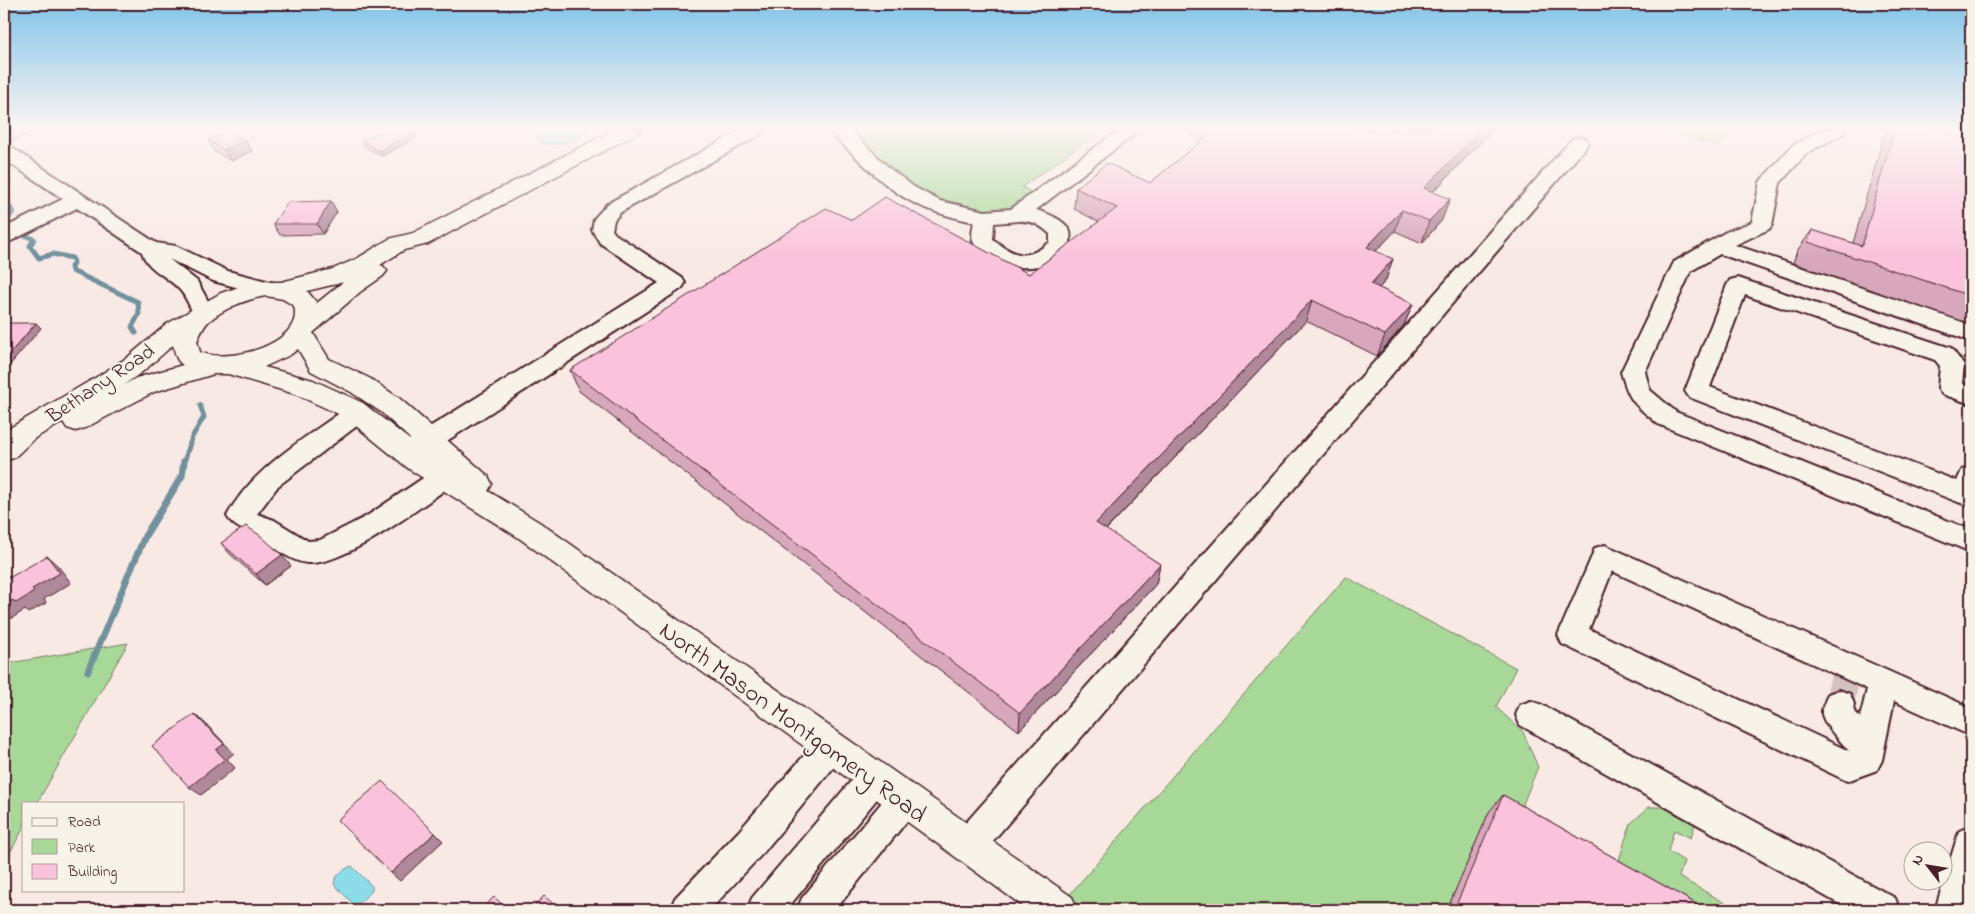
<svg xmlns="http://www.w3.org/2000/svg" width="1975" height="914" viewBox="0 0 1975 914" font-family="'Indie Flower',sans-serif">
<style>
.green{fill:#a8d898;stroke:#797c62}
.water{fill:#8ddde8;stroke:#72919c}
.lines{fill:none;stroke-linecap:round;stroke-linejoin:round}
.stream-far1{stroke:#72919c;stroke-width:5}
.stream{stroke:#72919c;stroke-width:7}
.minor-tunnel{stroke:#d5c1c0;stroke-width:29;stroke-dasharray:29 14;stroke-linecap:butt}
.minor-casing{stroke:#4a1f2b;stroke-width:4}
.major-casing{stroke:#4a1f2b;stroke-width:3}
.minor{fill:#f7f3e8;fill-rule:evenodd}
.major{fill:#f7f3e8;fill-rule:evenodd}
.wall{fill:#d7a8bc;stroke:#4a1f2b}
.shaded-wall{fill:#af8899;stroke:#4a1f2b}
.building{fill:#fac3db;stroke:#4a1f2b}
.labels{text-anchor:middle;stroke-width:4;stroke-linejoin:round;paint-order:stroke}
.street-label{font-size:21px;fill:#4a1f2b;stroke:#f7f3e8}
.near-street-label{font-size:25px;fill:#4a1f2b;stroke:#f7f3e8}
</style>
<rect width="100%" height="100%" fill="#f8e9e5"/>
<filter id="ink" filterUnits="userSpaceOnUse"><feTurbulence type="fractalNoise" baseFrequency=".02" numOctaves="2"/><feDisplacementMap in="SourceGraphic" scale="10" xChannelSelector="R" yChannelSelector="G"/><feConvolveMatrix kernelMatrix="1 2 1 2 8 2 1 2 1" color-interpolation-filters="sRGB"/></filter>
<g filter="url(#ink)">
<path class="green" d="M838,129h265l-81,58 18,10 -24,18 -32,2 -52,-13 -42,-26z
M1663,129h71l-15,18z
M1346,577l170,91 -20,39 27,25 15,35 -24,59 -25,-14 -42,98 -390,-1z
M128,643l-91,160h-13v24l-20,37v-200z
M1649,807h28l19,14 -5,17 -17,-8 -6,21 16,10 -5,16 59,33h-78l-48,-27 18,-59z"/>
<path class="water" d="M539,129h50c-11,13 -31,18 -47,14l-6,-10z
M352,866l20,20v5l-13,12 -6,1 -19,-20c1,-9 10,-15 18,-18z"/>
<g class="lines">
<path class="stream-far1" d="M4,205l6,2 3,5 -7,9 18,14 10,4 -4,7 9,12 14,-4 19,4 2,4 -3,5 1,4 66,31 1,12 -7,13 4,6
M184,462l8,-25 12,-20 -4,-12"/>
<path class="stream" d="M88,671l57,-135 37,-60 2,-15"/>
<path class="minor-tunnel" d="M1839,704l6,-25"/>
<g class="minor-casing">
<path id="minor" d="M6,129h24l-2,4 -24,10v-13z
M743,129h22l-2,4 -142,79 -7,8 -2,10 3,4 67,44 3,5 -3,5 -263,171 -9,2 -9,-2 -3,-7 3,-7 258,-162 -59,-40 -8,-13 2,-11 13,-15z
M829,129h20l40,39 25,19 26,14 45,10 26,-2 109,-80h21l-105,81c10,3 30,10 34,22 1,3 0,8 0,12 -19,29 -57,29 -83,11 -4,-3 -13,-9 -14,-14 -2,-5 0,-14 1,-19 -57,-12 -78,-25 -119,-66 -8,-8 -20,-17 -26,-27zM1018,221c13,-1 22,4 32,13v8c-23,19 -35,15 -57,-3l1,-16z
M1823,129h23l-2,4 -37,20 -27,30 -8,42 -3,4 -34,16 236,80v16l-251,-87 -29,17 -46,101 5,18 26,22 295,118v22l-313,-128c-23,-20 -28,-20 -37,-52l53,-110 52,-30 26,-10 8,-40 3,-4 30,-33z
M1579,137l7,2 2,4 -2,4 -606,709 -12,5 -12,-5 -4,-11 4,-11 616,-695z
M4,145l7,2 145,96 20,3 52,25 50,13 3,5 -3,5 -8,2 -57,-15 -44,-22 28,22 17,31 -3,5 -8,2 -8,-2c-5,-9 -8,-19 -15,-27 -12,-14 -33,-20 -38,-38l-65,-44 -66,33 -7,1v-14l59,-29 -59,-40z
M1738,278l213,70 13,17 -2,18 9,4v17l-29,-10 -4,-6 2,-22 -5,-6 -190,-65 -35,92 247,94 5,-11 9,-3v37l-4,1 -9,-3 -269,-105 -4,-6 42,-106 3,-5z
M357,404l9,3 3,6 -3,6 -88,67 -21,28 17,6 34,21 12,-1 47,-24 68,-46 9,-3 9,3 4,7 -4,7c-31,22 -108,82 -146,79 -18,-2 -32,-16 -46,-25 -13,-8 -26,-8 -34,-22 25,-48 79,-78 121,-109z
M1605,545l366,163v28l-77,-35 -12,59 -5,10 -30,11 -285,-137 -4,-9 34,-79 3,-8zM1612,571l255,118 -7,29 -7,-9 1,-5 -4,-10 -11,-4 -11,4c-2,6 -7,14 -6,20 3,13 19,27 27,37l-260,-122z
M1531,701l11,4 353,193 5,12h-50l-330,-185 -4,-10 4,-10z
M831,733l11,4 4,10 -4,10 -79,96 -53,57h-40l5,-12 64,-67 81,-94z
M874,763l11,4 5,11 -5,11 -99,121h-39l5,-12 111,-131z
M904,785l11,4 5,11 -5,11 -80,99h-38l5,-12 91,-109z
M1971,826v76l-2,8h-34l24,-79z"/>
</g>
<g class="major-casing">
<path id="major" d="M616,129h25l-3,4 -210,111 -24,6 -24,15 3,1 4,5 -4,5 -23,16 -47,41 16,26 40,19 30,20 89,78 4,8 -4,7 51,31 533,375 6,13h-50l-509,-372 -110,-69 -64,-52 -50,-23 -67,-20h-14l-60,18 -69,36 -9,3 -9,-3 -4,-6 -28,16 -21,20 -10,3v-28l4,-4 92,-54 28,-18 39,-33 54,-31 33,-11h27l52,-13 25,-11 31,-19 24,-6zM343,282l-26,21 -10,-12 33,-8zM266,296l17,3 11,7c11,39 -68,58 -94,46l-3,-11c3,-6 7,-16 12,-20 15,-13 38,-22 57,-25zM173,345c2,8 3,16 10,20l-47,13 -12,7 22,-16zM298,349l13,22 40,21 30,20 39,36 -57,-45 -50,-23 -49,-13 26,-12z"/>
</g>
<use href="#minor" class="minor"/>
<use href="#major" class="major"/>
</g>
<path class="wall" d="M1195,129h299l-61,63 9,28 -20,23 -27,-12 -19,20 10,29 -7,8 34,16 -9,21 -27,31 -71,-35 -200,209 54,34 -4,20 -137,147 -440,-340 -9,-21 282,-150 177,54 70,-52 -25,-13 2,-21 74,-5 52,-43 -9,-4z
M1890,129h46l35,10v185l-178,-61 4,-12 15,-21 41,13 30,-104z
M419,136l-37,20 -17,-9 -3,-6z
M208,140h37l7,11 -21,10 -17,-10z
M331,201l6,11 -14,22 -43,1 -7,-11z
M221,543l70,23 -26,19 -35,-31z
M1503,795l204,115h-260l42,-98z"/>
<path class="shaded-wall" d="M1482,129h12l-78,80 8,-21z
M416,131l3,5 -37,20 -3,-5z
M245,140l7,11 -21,10 -7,-11z
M1450,199l-8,21 -20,23 7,-22z
M331,201l6,11 -14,22 -6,-10z
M1402,210l-7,21 -35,37 7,-21z
M1393,259l-7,21 -22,25 7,-21z
M1312,300l-6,21 -213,222 3,-20z
M1413,304l-9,21 -27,31 8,-21z
M36,323l5,5 -37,44v-12z
M282,555l9,11 -26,19 -9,-11z
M47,556l11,10 13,17 -27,16 2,4 -18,10 -3,-3 -21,13v-18l28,-16z
M1160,564l-4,20 -137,147 1,-18z
M4,572l5,4 10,14 -12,-11 -3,-3z
M194,714l11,9 29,30 -7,6 8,9 -34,27 -12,-8 27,-37z
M435,833l8,8 -43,40 -9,-8z"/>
<path class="building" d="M386,129h26l4,2 -37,20 -17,-10z
M1216,129h266l-58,59 26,11 -21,22 -27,-11 -35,37 26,12 -22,25 42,20 -28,31 -73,-35 -216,223 64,41 -140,149 -450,-343 256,-162 26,12 33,-23 144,77 88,-66 -41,-20 31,-25 43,20z
M1894,129h42l35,10v157l-163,-54 4,-12 50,16z
M230,130l15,10 -21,10 -16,-10z
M331,201l-14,23h-44l15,-22z
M4,323h32l-32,37z
M246,526l15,10 21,19 -26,19 -35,-31z
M47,556l13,17 -28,16 2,3 -18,11 -3,-3 -9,5v-29l3,3z
M194,714l30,30 -8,6 9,9 -36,28 -37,-41z
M382,781l53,52 -44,40 -54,-53z
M1503,795l204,115h-253z
M544,896l16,14h-29z
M494,897l14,13h-27z"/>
</g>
<linearGradient id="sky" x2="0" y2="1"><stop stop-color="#83c4e8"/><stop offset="0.5" stop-color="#fcf5f3"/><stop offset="1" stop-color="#fcf5f3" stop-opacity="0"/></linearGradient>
<rect width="1975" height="257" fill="url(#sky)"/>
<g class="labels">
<g class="street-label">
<text transform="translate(100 383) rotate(-34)" y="7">Bethany Road</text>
</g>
<g class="near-street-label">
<text transform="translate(794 721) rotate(36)" y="9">North Mason Montgomery Road</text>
</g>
</g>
<rect width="1975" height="914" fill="none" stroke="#f7f3e8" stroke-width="20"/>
<rect x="10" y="10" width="1955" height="894" fill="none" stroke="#4a1f2b" stroke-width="2" filter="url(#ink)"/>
<rect x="22" y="802" width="162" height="90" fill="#f7f3e8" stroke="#b29e9c"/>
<rect x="32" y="818" width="25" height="8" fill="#f7f3e8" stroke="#b29e9c"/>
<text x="68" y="826" font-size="15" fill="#4a1f2b">Road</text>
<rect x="32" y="839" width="25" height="15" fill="#a8d898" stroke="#b29e9c"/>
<text x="68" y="852" font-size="15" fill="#4a1f2b">Park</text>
<rect x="32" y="864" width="25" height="15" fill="#fac3db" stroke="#b29e9c"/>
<text x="68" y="876" font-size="15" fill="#4a1f2b">Building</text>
<g transform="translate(1928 866) rotate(301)"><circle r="24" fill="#f7f3e8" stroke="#b29e9c"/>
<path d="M0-4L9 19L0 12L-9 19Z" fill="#4a1f2b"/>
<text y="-8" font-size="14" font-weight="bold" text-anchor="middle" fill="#4a1f2b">N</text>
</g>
</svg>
